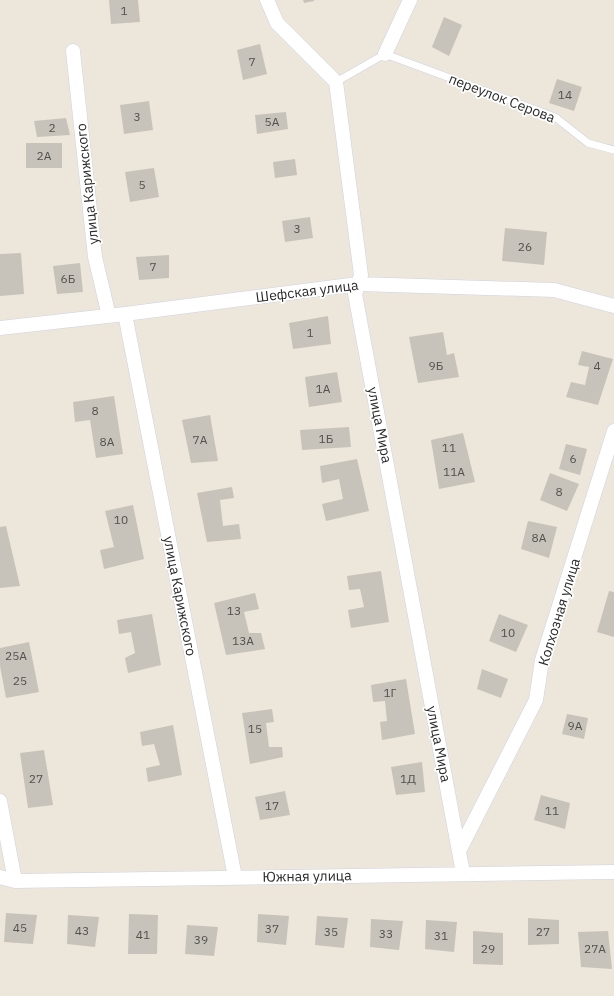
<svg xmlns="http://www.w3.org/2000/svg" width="614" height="996" viewBox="0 0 614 996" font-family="'IBM Plex Sans',sans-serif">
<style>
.building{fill:#c8c3ba}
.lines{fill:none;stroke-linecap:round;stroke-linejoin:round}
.service-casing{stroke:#cfd1e3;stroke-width:8}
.minor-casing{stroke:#cfd1e3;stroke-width:15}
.service{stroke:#fff;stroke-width:7}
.minor{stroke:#fff;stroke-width:14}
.labels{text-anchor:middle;stroke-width:3.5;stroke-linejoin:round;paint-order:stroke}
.number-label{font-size:12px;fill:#51504d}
.street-label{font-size:14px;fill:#292929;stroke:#fff}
</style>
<rect width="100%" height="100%" fill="#ece7da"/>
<path class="building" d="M109,0h29l2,22 -29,2z
M303,0h11v1l-10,2z
M444,17l18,8 -13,31 -17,-9z
M260,44l7,30 -24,6 -6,-30z
M557,79l25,8 -8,24 -25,-8z
M149,101l4,29 -29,4 -4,-29z
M286,112l2,17 -31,5 -2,-19z
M66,118l4,17 -33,2 -3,-16z
M26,143h36v25h-36z
M295,159l2,16 -22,3 -2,-16z
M154,168l5,29 -29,5 -5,-30z
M310,217l3,21 -28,4 -3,-21z
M505,228l42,4 -3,33 -42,-4z
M21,253l3,41 -24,2v-42z
M169,255v23l-30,2 -3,-23z
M80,263l3,29 -26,2 -4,-28z
M328,316l3,28 -38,5 -4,-26z
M443,332l4,23 7,-2 5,24 -41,6 -9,-46z
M582,351l31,8 -15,46 -32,-8 5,-15 14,3 4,-18 -11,-2z
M337,372l5,30 -33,5 -4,-30z
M114,396l9,58 -27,4 -6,-38 -15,2 -2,-20z
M210,415l8,46 -27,2 -9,-43z
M349,427l2,20 -49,3 -2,-20z
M463,433l12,49 -36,7 -8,-49z
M566,444l21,5 -7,26 -21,-6z
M357,459l12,52 -43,10 -4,-17 21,-5 -4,-20 -17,4 -2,-17z
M550,473l29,11 -12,27 -27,-11z
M232,487l2,11 -14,2 3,26 16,-2 2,15 -34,3 -10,-49z
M133,505l11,54 -40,10 -4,-19 14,-3 -9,-36z
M528,521l29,6 -8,31 -28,-9z
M6,526l14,60 -20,2v-61z
M381,571l8,51 -38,6 -3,-18 16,-3 -4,-18 -11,1 -2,-14z
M609,591l5,1v45l-17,-5z
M255,593l4,16 -15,3 5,21h12l4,16 -39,6 -12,-52z
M152,614l9,51 -33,8 -3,-15 10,-5 -4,-21 -12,2 -2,-14z
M499,614l29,11 -12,27 -27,-11z
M29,642l10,50 -33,6 -6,-32v-18z
M482,669l26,10 -7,19 -24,-9z
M406,679l9,55 -33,6 -2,-18 7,-1 -2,-20 -12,1 -2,-17z
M272,709l2,13 -8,1 3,24h13l1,10 -33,7 -8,-51z
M567,714l21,4 -4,21 -22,-5z
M173,725l9,50 -34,7 -2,-14 14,-3 -6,-21 -12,2 -2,-14z
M44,750l9,55 -25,3 -8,-55z
M422,762l3,30 -29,3 -5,-28z
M285,791l5,24 -30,5 -5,-23z
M541,795l29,8 -5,26 -31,-9z
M6,913l31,2 -4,29 -29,-2z
M129,914l29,1 -1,39h-29z
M258,914l31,2 -3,29 -29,-3z
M68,915l31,2 -4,30 -28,-3z
M317,916l31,2 -4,30 -29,-3z
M528,918l31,2v24l-31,1z
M371,919l32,2 -4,29 -29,-3z
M426,920l31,2 -3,30 -29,-3z
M187,925l31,2 -4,29 -29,-2z
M473,931l30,2v32l-30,-1z
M608,931l4,38 -31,-2 -3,-35z"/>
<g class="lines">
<g class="service-casing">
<path id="service" d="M336,82l49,-28 170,63 33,26 26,7"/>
</g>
<g class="minor-casing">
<path id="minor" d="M267,0l10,23 59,59 25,193 -6,19 108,579
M73,51l22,206 14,59
M385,54l25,-54
M125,314l110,563
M0,328l125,-14 233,-30 196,6 60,16
M0,801l15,80
M459,851l77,-151 6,-40 72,-229
M0,877l15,4 599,-9"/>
</g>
<use href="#service" class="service"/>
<use href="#minor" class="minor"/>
</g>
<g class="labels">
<g class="number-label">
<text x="124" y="15">1</text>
<text x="252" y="66">7</text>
<text x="565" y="99">14</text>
<text x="137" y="121">3</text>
<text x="272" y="126">5А</text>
<text x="52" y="132">2</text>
<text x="44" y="160">2А</text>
<text x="142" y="189">5</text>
<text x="297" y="233">3</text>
<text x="525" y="251">26</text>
<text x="153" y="271">7</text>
<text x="68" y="283">6Б</text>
<text x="310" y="337">1</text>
<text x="436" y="370">9Б</text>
<text x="597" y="370">4</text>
<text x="323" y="393">1А</text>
<text x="95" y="415">8</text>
<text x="326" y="443">1Б</text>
<text x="200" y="444">7А</text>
<text x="107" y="446">8А</text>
<text x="449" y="452">11</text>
<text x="573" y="463">6</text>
<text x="454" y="476">11А</text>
<text x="559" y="496">8</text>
<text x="121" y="524">10</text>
<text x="539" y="542">8А</text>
<text x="234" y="615">13</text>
<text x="508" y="637">10</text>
<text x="243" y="645">13А</text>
<text x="16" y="660">25А</text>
<text x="20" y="685">25</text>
<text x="390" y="697">1Г</text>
<text x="575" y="730">9А</text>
<text x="255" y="733">15</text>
<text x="36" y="783">27</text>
<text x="408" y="783">1Д</text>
<text x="272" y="810">17</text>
<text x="552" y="815">11</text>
<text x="20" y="932">45</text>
<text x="272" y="933">37</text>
<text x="82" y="935">43</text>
<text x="331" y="936">35</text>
<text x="543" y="936">27</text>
<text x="386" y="938">33</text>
<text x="143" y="939">41</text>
<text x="441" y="940">31</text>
<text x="201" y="944">39</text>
<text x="488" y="953">29</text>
<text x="595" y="953">27А</text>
</g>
<g class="street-label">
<text transform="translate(502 98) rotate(21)" y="5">переулок Серова</text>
<text transform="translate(87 184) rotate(-96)" y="5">улица Карижского</text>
<text transform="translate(307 291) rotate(-7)" y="5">Шефская улица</text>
<text transform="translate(380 425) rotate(79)" y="5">улица Мира</text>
<text transform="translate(180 596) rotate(79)" y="5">улица Карижского</text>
<text transform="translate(559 612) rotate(-73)" y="5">Колхозная улица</text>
<text transform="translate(439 744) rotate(79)" y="5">улица Мира</text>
<text transform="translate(307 876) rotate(-1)" y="5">Южная улица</text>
</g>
</g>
</svg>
